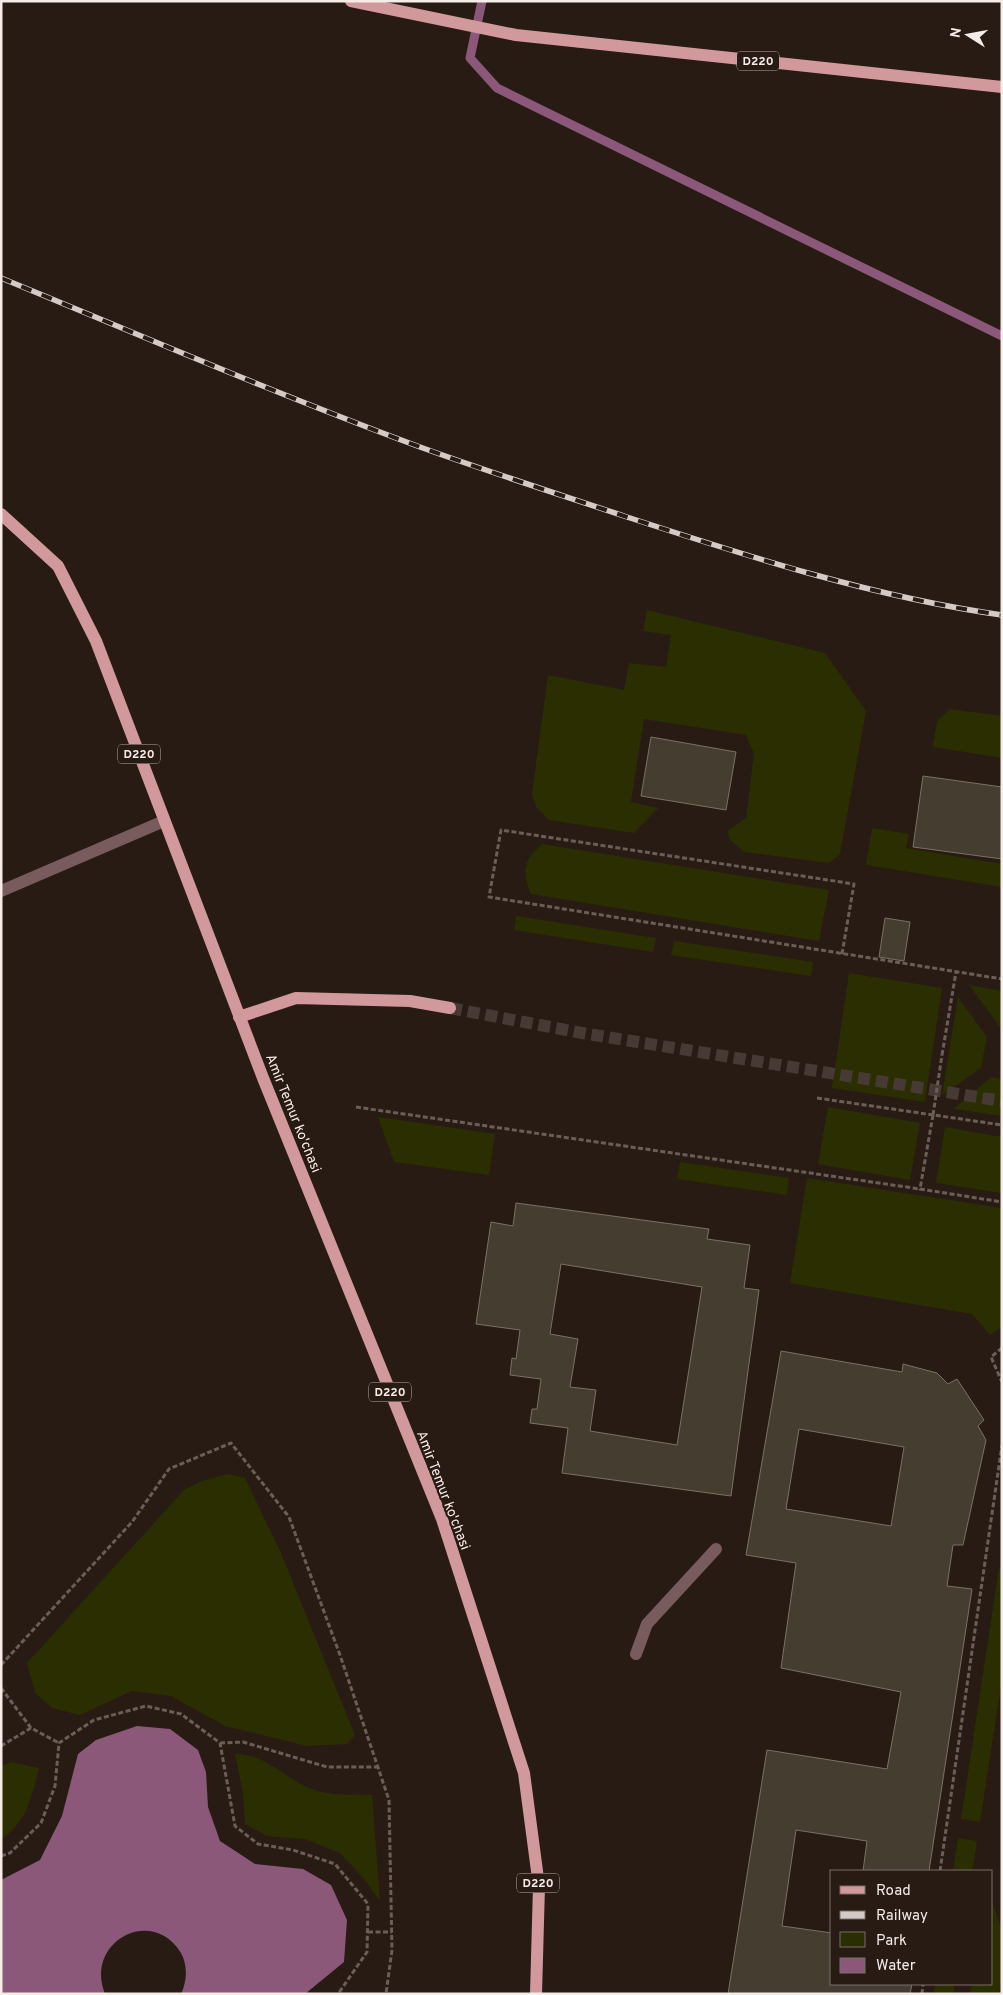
<svg xmlns="http://www.w3.org/2000/svg" width="1003" height="1995" viewBox="0 0 1003 1995" font-family="Overpass,sans-serif">
<style>
.green{fill:#2b2e00}
.water{fill:#8b5879}
.lines{fill:none;stroke-linecap:round;stroke-linejoin:round}
.stream{stroke:#8b5879;stroke-width:9}
.building{fill:#453d30;stroke:#7b7263;fill-rule:evenodd}
.major-tunnel{stroke:#473a34;stroke-width:12;stroke-dasharray:12 6;stroke-linecap:butt}
.path{stroke:#6a5e58;stroke-width:3;stroke-dasharray:5 2.5;stroke-linecap:butt}
.minor{stroke:#775b5d;stroke-width:12}
.major{stroke:#d2999d;stroke-width:12}
.rail-casing{stroke:#d5cbc6;stroke-width:5.5}
.rail{stroke:#281b14;stroke-width:4;stroke-dasharray:11;stroke-linecap:butt}
.path-bridge{stroke:#6a5e58;stroke-width:3;stroke-dasharray:5 2.5;stroke-linecap:butt}
.labels{text-anchor:middle;stroke-width:4.5;stroke-linejoin:round;paint-order:stroke}
.shield{fill:#281b14;stroke:#b8ada8;stroke-width:1}
.shield-label{font-size:12px;font-weight:bold;fill:#f5ebe7}
.street-label{font-size:14px;fill:#f5ebe7;stroke:#281b14}
</style>
<rect width="100%" height="100%" fill="#281b14"/>
<path class="green" d="M647,610l178,43 41,58 -26,143 -11,9 -85,-11 -14,-12 -3,-9 19,-13 8,-64 -8,-19 -102,-16 -13,83 27,6 -24,25 -85,-13 -13,-13 -4,-13 16,-119 76,15 5,-27 37,4 5,-32 -28,-4z
M950,709l52,7v42l-69,-11 4,-26z
M872,828l37,6 -3,14 96,16v23l-136,-22z
M542,844l287,46 -10,51 -288,-47c-10,-23 -7,-34 11,-50z
M516,916l140,22 -3,14 -139,-22z
M674,941l139,21 -2,14 -140,-21z
M849,973l93,15 -17,114 -93,-14z
M969,985l33,6v36h-2z
M958,997l29,40 -6,31 -39,27z
M991,1077l11,2v37l-48,-7z
M828,1107l92,16 -10,57 -92,-16z
M378,1117l117,17 -6,41 -95,-13z
M945,1127l57,10v56l-66,-10z
M680,1162l109,16 -2,17 -110,-16z
M807,1178l195,30v119l-12,8 -18,-21 -182,-31z
M228,1474l17,4 36,75 74,182 -8,9 -40,2 -82,-20 -54,-30 -39,-5 -52,24 -28,-7 -17,-15 -8,-30 157,-173 18,-9z
M999,1568h3v111l-22,143 -19,-3z
M235,1754c34,0 51,28 83,37 16,5 37,3 54,4l8,106 -15,-21 -25,-27 -35,-14 -38,-3 -22,-12 -2,-31z
M11,1762l28,6c-7,28 -12,55 -38,71v-73z
M958,1838l19,3 -5,30h-19z
M992,1902l10,28v46l-3,18h-29l1,-10h21z
M935,1984h20l-2,10h-19z"/>
<path class="water" d="M137,1726l33,3 28,21 8,22 2,35 12,34 35,23 48,5 28,16 16,35 -3,42 -39,32h-124c6,-13 7,-28 0,-41 -29,-48 -97,-11 -76,41h-104v-114l39,-20 22,-44 16,-62 18,-14z"/>
<g class="lines">
<path class="stream" d="M482,1l-12,57 27,30 505,248"/>
</g>
<path class="building" d="M651,737l85,15 -10,58 -85,-14z
M923,776l79,11v72l-89,-12z
M885,918l25,4 -6,39 -25,-4z
M516,1203l193,26 -2,10 43,6 -6,43 15,2 -28,206 -169,-23 6,-45 -38,-5 2,-14h5l4,-30 -31,-4 2,-17 4,1 4,-29 -44,-6 15,-102 22,4zM561,1264l141,23 -25,158 -87,-14 6,-41 -26,-3 8,-48 -28,-5z
M781,1351l121,21 1,-8 34,9 11,11 9,-5 27,41 -6,6 8,14 -23,105h-10l-6,41 25,3 -43,282h-66l4,-30 -71,-11 -14,96 50,7v51h80l-2,10h-182l39,-244 120,19 14,-77 -120,-24 15,-105 -50,-8zM799,1429l105,18 -13,79 -105,-17z"/>
<g class="lines">
<path class="major-tunnel" d="M450,1008l132,25 420,68"/>
<path class="path" d="M842,954l12,-70 -353,-54 -12,67 513,82
M942,1055l14,-83
M817,1098l185,27
M356,1107l564,82
M933,1115l-13,74 82,13
M1002,1348l-11,9 11,25
M1,1665l131,-143 37,-53 62,-26 58,74 51,138 49,145 3,150 -6,44
M1,1688l30,40
M220,1743l23,-1 84,25h50
M1,1746l30,-18 28,15
M1,1856l9,-3 31,-30 14,-37 4,-43 35,-23 52,-14 35,8 39,29 15,83 23,18 35,6 42,14 33,40 -1,48 -29,42
M940,1871l62,-426
M368,1932h24
M922,1994l1,-10"/>
<path class="minor" d="M1,891l163,-70
M636,1654l11,-30 69,-75"/>
<path class="major" d="M351,1l165,34 486,52
M1,514l57,52 38,75 167,437 179,441 82,254 15,113 -3,108
M239,1017l57,-19 114,3 40,7"/>
<g class="rail-casing">
<path id="rail" d="M1,278c139,57 278,117 419,169 69,25 138,47 207,70 123,40 247,80 375,98"/>
</g>
<use href="#rail" class="rail"/>
<path class="path-bridge" d="M933,1115l9,-60"/>
</g>
<g class="labels">
<g class="shield">
<rect x="737" y="51.5" width="42" height="19" rx="4"/>
<rect x="118" y="744.5" width="42" height="19" rx="4"/>
<rect x="369" y="1382.5" width="42" height="19" rx="4"/>
<rect x="517" y="1873.5" width="42" height="19" rx="4"/>
</g>
<g class="shield-label">
<text x="758" y="65">D220</text>
<text x="139" y="758">D220</text>
<text x="390" y="1396">D220</text>
<text x="538" y="1887">D220</text>
</g>
<g class="street-label">
<text transform="translate(294 1113) rotate(68)" y="5">Amir Temur ko'chasi</text>
<text transform="translate(444 1490) rotate(69)" y="5">Amir Temur ko'chasi</text>
</g>
</g>
<rect width="1003" height="1995" fill="none" stroke="#f5ebe7" stroke-width="5"/>
<rect x="830" y="1870" width="162" height="115" fill="#281b14" stroke="#7a6e68"/>
<rect x="840" y="1886" width="25" height="8" fill="#d2999d" stroke="#7a6e68"/>
<text x="876" y="1895" font-size="15" fill="#f5ebe7">Road</text>
<rect x="840" y="1911" width="25" height="8" fill="#d5cbc6" stroke="#7a6e68"/>
<text x="876" y="1920" font-size="15" fill="#f5ebe7">Railway</text>
<rect x="840" y="1932" width="25" height="15" fill="#2b2e00" stroke="#7a6e68"/>
<text x="876" y="1945" font-size="15" fill="#f5ebe7">Park</text>
<rect x="840" y="1958" width="25" height="15" fill="#8b5879" stroke="#7a6e68"/>
<text x="876" y="1970" font-size="15" fill="#f5ebe7">Water</text>
<g transform="translate(968 35) rotate(281)" stroke="#281b14" stroke-width="4" paint-order="stroke">
<path d="M0-4L9 19L0 12L-9 19Z" fill="#f5ebe7"/>
<text y="-8" font-size="14" font-weight="bold" text-anchor="middle" fill="#f5ebe7">N</text>
</g>
</svg>
